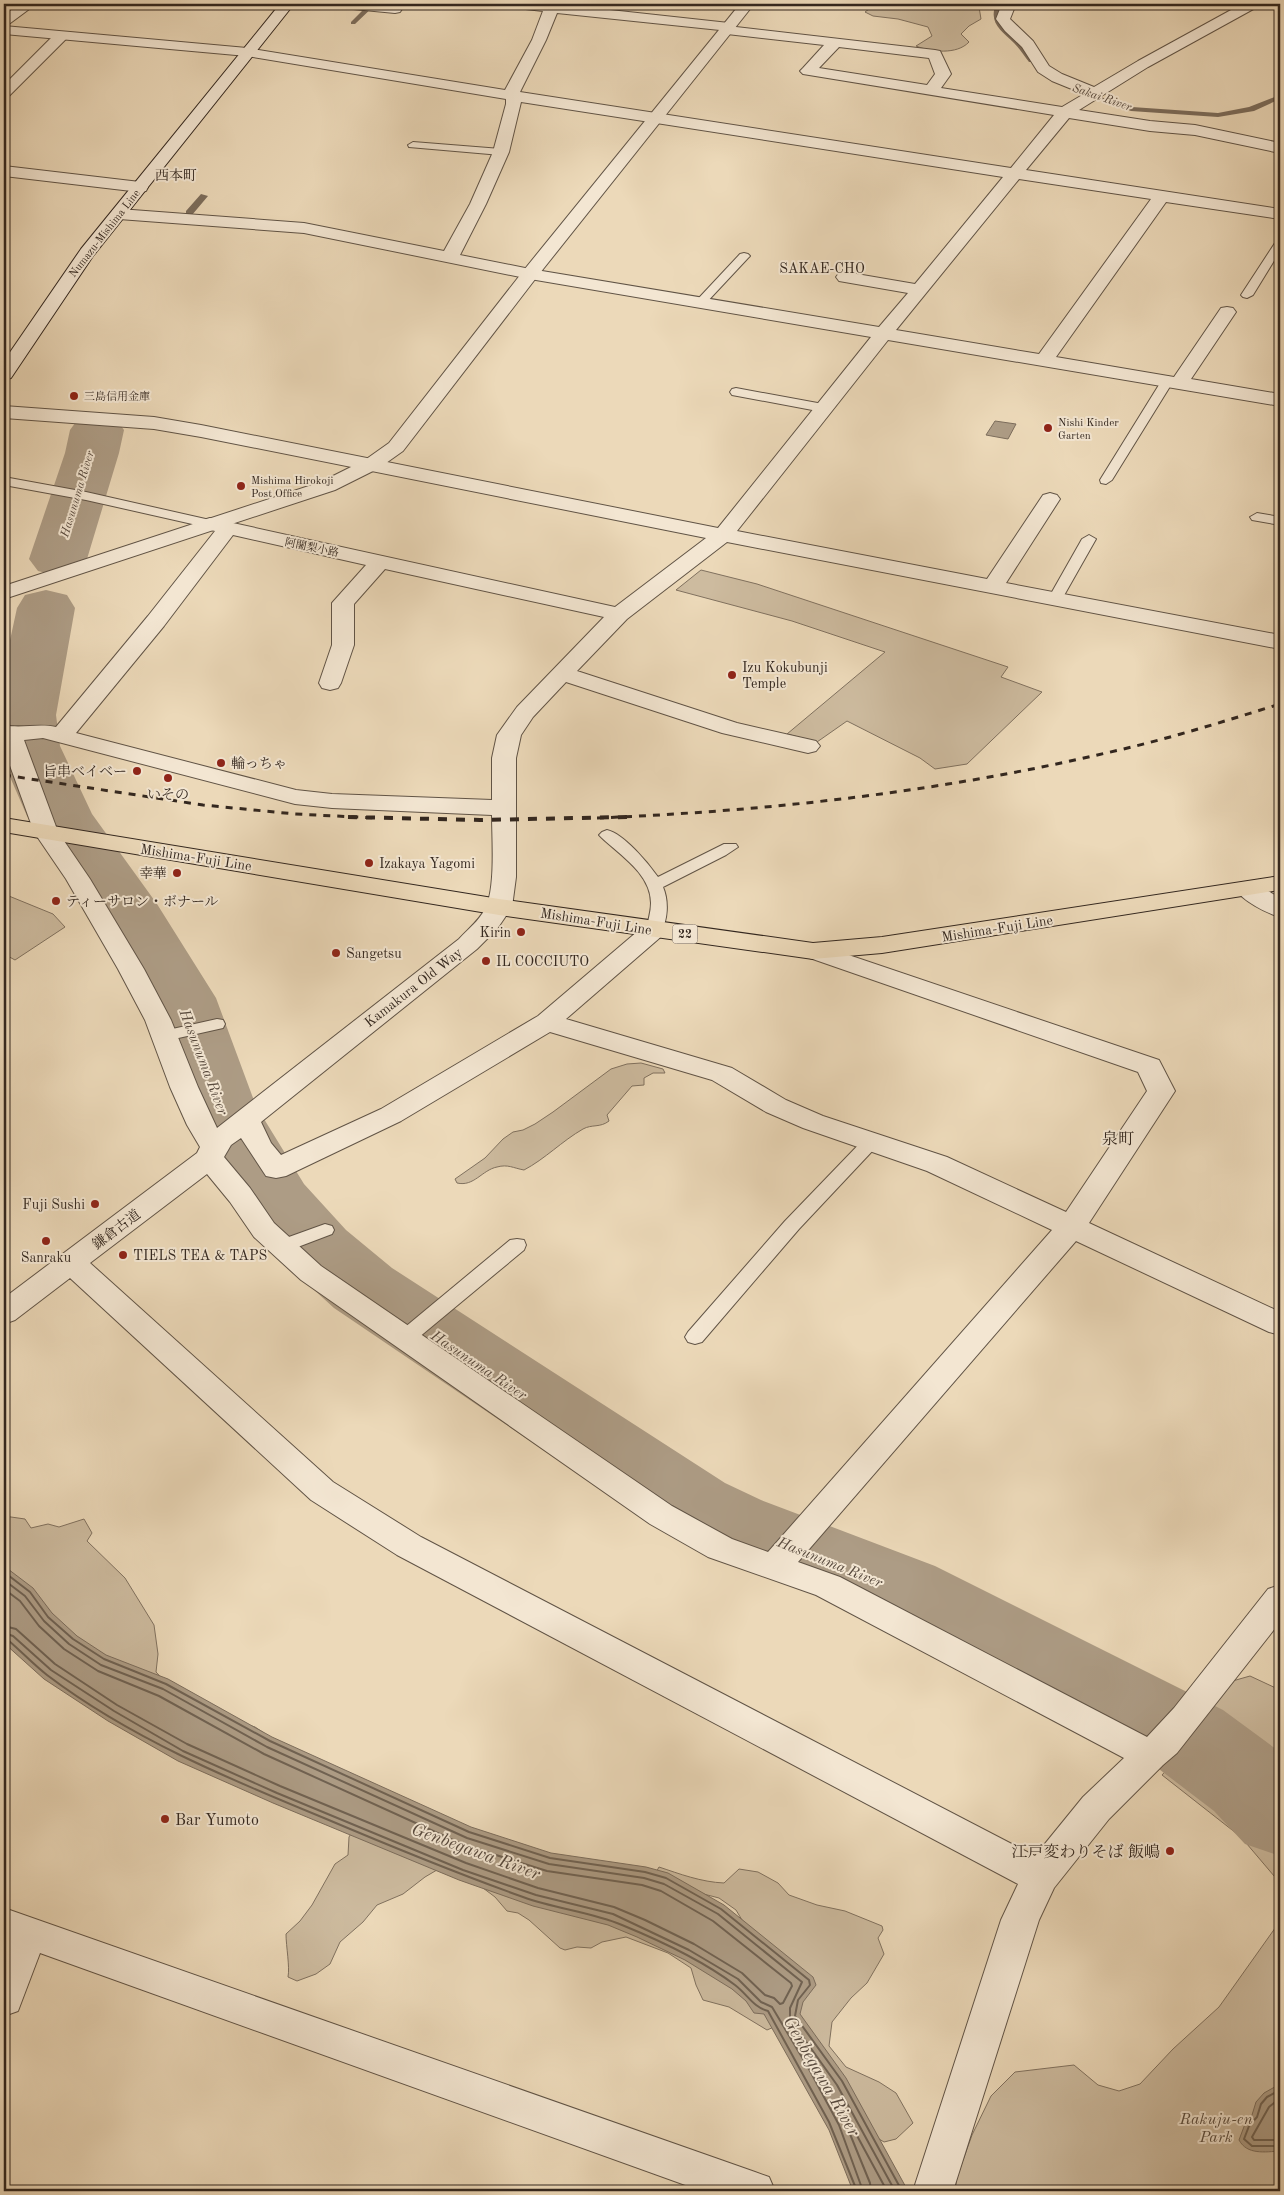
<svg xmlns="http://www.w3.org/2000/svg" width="1284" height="2195" viewBox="0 0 1284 2195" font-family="'Old Standard TT','Noto Serif JP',serif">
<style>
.green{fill:#cdbb9f;stroke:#80715f}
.water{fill:#ad9c85;stroke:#7c6d5c}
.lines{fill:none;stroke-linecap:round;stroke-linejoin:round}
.shore{stroke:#706252;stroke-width:2}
.stream{fill:#7c6d5c;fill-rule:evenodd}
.river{fill:#ad9c85;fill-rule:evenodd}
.service-casing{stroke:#615446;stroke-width:2}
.minor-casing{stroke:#615446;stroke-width:2}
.tertiary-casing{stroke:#615446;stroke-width:2}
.secondary-casing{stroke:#33271f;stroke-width:2}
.primary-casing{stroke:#33271f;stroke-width:2}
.service{fill:#f3e6d2;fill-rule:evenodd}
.minor{fill:#f3e6d2;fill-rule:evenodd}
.tertiary{fill:#f3e6d2;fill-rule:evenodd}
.secondary{fill:#f3e6d2;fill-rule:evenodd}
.primary{fill:#ecd9b9;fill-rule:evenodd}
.rail-far1{stroke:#33271f;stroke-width:3;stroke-dasharray:7 7;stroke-linecap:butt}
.rail{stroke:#33271f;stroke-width:4;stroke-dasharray:9 9;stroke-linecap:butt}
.poi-dot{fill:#8f2418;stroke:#f3e6d2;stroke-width:2}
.labels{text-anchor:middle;stroke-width:4;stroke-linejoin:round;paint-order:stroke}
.far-street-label{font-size:11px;fill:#33271f;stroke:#f3e6d2}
.far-poi-label{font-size:11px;fill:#33271f;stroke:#f3e6d2;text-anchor:start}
.far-water-label{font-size:12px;font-style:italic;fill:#584a3e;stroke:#f3e6d2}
.shield{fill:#f3e6d2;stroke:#6d6055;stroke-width:1}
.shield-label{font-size:12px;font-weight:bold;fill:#33271f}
.far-quarter-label{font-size:14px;fill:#33271f;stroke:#f3e6d2}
.poi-label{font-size:14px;fill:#33271f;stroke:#f3e6d2;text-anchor:start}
.street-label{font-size:14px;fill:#33271f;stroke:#f3e6d2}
.water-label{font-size:15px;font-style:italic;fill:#584a3e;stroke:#f3e6d2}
.quarter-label{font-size:16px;fill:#33271f;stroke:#f3e6d2}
.near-poi-label{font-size:16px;fill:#33271f;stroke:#f3e6d2;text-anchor:start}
.near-park-label{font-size:16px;font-style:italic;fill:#5a4c3f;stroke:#f3e6d2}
.near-water-label{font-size:18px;font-style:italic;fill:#584a3e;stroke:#f3e6d2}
</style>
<rect width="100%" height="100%" fill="#ecd9b9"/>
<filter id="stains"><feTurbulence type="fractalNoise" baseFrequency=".004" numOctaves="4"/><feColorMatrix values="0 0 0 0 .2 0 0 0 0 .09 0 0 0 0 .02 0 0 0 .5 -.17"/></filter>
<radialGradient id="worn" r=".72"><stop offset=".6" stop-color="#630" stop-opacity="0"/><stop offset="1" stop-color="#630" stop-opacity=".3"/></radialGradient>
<path class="green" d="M876,4h108l-5,3 2,12 -12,7 -8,8 8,8c-12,13 -38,10 -53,4l16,-10 -4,-9 -30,-8 -25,-3 -8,-4z
M701,570l56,14 251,83 -7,10 41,15 -75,72 -32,5 -15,-11 -73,-37 -30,21 -30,-8 98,-82 -93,-31 -116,-31z
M4,894l49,20 12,13 -50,33 -11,-6z
M641,1063l22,6 2,4h-12l-9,5v7l-12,1 -25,29 2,6c-9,7 -17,3 -26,8 -21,12 -38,30 -59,41 -11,-2 -16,-6 -27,-3 -15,3 -23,20 -40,16l-2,-4 30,-21 18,-19 10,-7 10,-2 12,-6 18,-12 58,-43 16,-5z
M4,1516l21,3 6,9 17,-4 11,3 25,-8 8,14 -5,8 38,37 29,47 4,29 -2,18 17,18 63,31 19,6 9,6 -131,-43 -129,-119z
M1250,1676l30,14v193l-39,-46 -79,-62 46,-50 3,2 -1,-16 19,-29z
M353,1830l89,37 -17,10 -22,17 -26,11 -14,17 -23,20 -10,22 -14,10 -19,7 -9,-4c2,-10 -2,-31 -2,-43l14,-13 12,-16 23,-41 13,-9 1,-18z
M659,1867c21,7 42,15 65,16l15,-14 19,3 20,11 11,12 28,10 28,6 37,15 1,4 -5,8 6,16 -17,29 -16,15 -19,24 -3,24 17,21 33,15 17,11 17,30 -17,16 -12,3 -13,-8 -135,-224 -17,-12 -27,-7 -37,-17z
M483,1888l225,51 66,88 -7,3 -38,-23 -26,-7 -7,-15 -5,-17 -23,-15 -42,-16 -24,5 -11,6 -14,-1 -12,3 -5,-2 -31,-28 -11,-7 -11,-2 -12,-14z
M1280,1906v285h-325l2,-14 15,-42 19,-39 24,-24 59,-7 24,20 21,6 21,-7 33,-35 46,-42 59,-83z"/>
<path class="water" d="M995,421l21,3 -8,15 -22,-4z
M4,1566l29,22 19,25 25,23 29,19 62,24 104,58 199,90 80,26 95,14 22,6 56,32 89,72 3,8 -13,17 -3,12 46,64 62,113h-55l-24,-61 -65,-116 -10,-1 -8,-12 -14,-12 -47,-29 -48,-23 -29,-12 -75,-19 -74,-26 -186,-77 -95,-42 -70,-40 -64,-42 -40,-36z
M1280,2084v67c-15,1 -33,4 -41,-11l6,-16 7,-9 4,-13 8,-9z"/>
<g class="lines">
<path class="shore" d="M4,1572l26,20 18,25 25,22 31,20 62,25 104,57 199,91 81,26 95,14 21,6 55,31 88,71 1,5 -12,15 -3,16 47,65 60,110
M4,1580l21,16 19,25 25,23 32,21 62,24 104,58 200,91 82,26 95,14 20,6 54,30 84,68 -12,26v11l47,66 58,106
M4,1589l16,12 19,25 25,23 34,22 61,25 105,58 200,91 83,26 95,14 19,6 52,30 78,62 1,3 -9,17 -3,1 -6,-6 -9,-3 -23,-22 -48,-29 -49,-24 -31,-13 -76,-19 -72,-25 -186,-77 -93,-42 -70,-39 -62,-41 -39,-35 -12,-3
M4,1633l9,3 38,34 63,41 69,40 94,42 186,77 73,25 77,19 76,36 49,29 23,23 11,5 37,62 30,56 24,66
M4,1639l5,2c13,11 25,24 38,34 83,63 182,104 277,143 66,28 132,55 199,79 33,12 68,15 99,28 39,16 80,35 113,60 13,10 18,22 33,26l61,111 28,69
M1280,2090l-13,7 -6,7 -4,13 -8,9 -5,13 8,7h28
M1280,2098l-11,9 -17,30 2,3h26
M871,2191l-1,-8 -20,-49 2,-3 3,1 32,59"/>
<path class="stream" d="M369,4h7l-21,20h-4v-2z
M996,4h6c-7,19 6,25 18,37 6,6 10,13 14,20l-1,1h-4c-5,-6 -9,-13 -15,-19 -12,-12 -26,-20 -18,-39z
M1082,91l50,16 86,6 31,-6 31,-12v4l-26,12 -36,6 -87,-6 -49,-18z
M201,194l7,2 -16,19h-6v-4z"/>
<path class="river" d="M97,414l19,5 8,11 -5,23 -32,106 -9,12 -20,5 -20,-5 -9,-12 36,-106 5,-23 8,-11z
M46,590l21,5 8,13 -19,107 4,31 32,68 65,90 59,94 40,108 48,78 42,46 46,38 333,215 36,17 174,66 288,144 57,42v104l-35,-12 -31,-33 -59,-45 -284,-150 -172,-68 -36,-17 -329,-223 -44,-40 -42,-46 -11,-19 -57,-97 -36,-108 -55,-93 -62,-89 -23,-53v-95l13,-60 8,-13z"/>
<g class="service-casing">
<path id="service" d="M413,142l88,7 5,3 -5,3 -92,-8 -1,-2z
M1280,240v11l-27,44 -6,3 -4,-1 -2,-2 34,-52z
M744,253l4,1 2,2 -2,2 -43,46h-8l-2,-2 2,-2 43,-46z
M1168,376l6,4 -62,100 -6,4 -5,-1 -1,-3 62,-100z
M736,388l87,16 6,4 -6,4 -91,-17 -2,-3 2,-3z
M4,477l82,15 124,28 7,4 -7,4 -124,-28 -82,-15z
M1257,513l23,4v8l-28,-5 -2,-3z
M1089,535l7,4 -34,60 -2,3h-10l-2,-3 34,-60z
M607,830c17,4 41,33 51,47l66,-33h12l2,3 -12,8 -63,32c6,14 5,34 -3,46h-12l-2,-3c2,-9 5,-18 5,-27 0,-29 -31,-48 -49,-65l-3,-3 3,-3z
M217,1019l6,1 2,4 -2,4 -58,13 -6,-1 -3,-4 3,-4z
M871,1136l6,2 3,4 -3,4 -78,83 -97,113 -7,2 -7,-2 -3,-5 3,-5 97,-111 80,-83z
M325,1224l7,2 2,4 -2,4 -50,19 -7,-1 -2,-5 2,-5z
M517,1239l7,1 2,5 -2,5 -112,93 -7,2 -7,-2 -3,-5 3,-5 112,-93z"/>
</g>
<g class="minor-casing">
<path id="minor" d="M20,4h16l-27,20 -5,1v-10z
M336,4h49l15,2 2,3 -2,3 -5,1 -52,-5z
M510,4h45l174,19 7,4 199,23 5,1 11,23 -10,14 121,19 22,-13 -32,-13 -14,-9 -16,-25 -17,-16 -9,-12 6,-15h14l-6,15 23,22 16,25 13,8 32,13 44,-26 104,-57h17l-2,3 -109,60 -69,43 71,11 45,4 85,18v10l-85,-18 -45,-4 -81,-13 -43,52 254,39v10l-114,-17 -110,155 118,20 47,-69 6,-1 6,1 3,4 -45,67 89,15v12l-392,-66 -151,191 250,48 56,-84 7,-2 7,2 3,4 -54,84 274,52v14l-553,-107 -100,77 -50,52 160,52 79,18 4,5 -4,5 -8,2 -86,-20 -156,-51 -33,35 -12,18 -5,23v119l-4,30 -15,22 -20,20 -216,173 10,21 10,12 100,-46 157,-93 107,-91 9,-3 9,3 4,5 -4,5 -97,84 166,49 54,32 37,16 124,41 119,55 81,-121 -9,-19 -334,-116 -4,-5 4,-5 9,-3 9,3 337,114 16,31 -86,132 191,89v23l-11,-3 -193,-91 -278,321 42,15 307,160 27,-29 94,-119 12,-4v37l-103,131 -14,12 -54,54 -55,69 -15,32 -86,271h-40l88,-271 17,-36 -621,-329 -86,-55 -241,-222 -55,42 -11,4v-26l193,-145 3,-6 -13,-22 -17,-38 -25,-67 -27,-51 -52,-90 -32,-47 -30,-83v-24c17,4 34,-2 52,2l92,-111 67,-85 -12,-3 -3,-4 3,-4 7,-2 405,89 91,-69 -505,-101 -47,-8 -150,-11v-12l150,11 47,8 517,103 153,-191 -341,-58 -226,-46 -185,-14 -6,-1 -2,-4 2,-4 6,-1 185,14 140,28 26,-47 23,-52 13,-48v-5l-259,-43 -5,-1 -2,-3 2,-3 5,-1 258,42 27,-50 11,-29 -26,-3zM557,13l163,17 7,4 97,11 -21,23 -3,3 3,3 251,41 -43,53 -491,-76 26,-52zM839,47l90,11 6,16 -8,11 -108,-17zM521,102l482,75 -88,107 -70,-12 -6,1 -3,4 3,4 69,12 -29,34 -349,-58 -70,-14 26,-51 23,-52zM1019,179l132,20 -112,155 -143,-24zM233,535l133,30 -34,38v42l-13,38 3,5 8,2 8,-2 3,-5 13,-38v-41l31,-35 219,48 -87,90 -20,28 -5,23v42l-160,-6 -36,-4 -220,-57 88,-107zM43,738l252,66 37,4 160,7c0,23 4,74 -7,94 -6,12 -17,20 -26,30l-242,189 -19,-41 -27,-67 -27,-51 -54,-90 -32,-47 -34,-92zM550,1032l162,48 54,32 37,16 124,43 125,59 -284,322 -36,-13 -60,-33 -351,-240 -47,-43 -24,-35 -26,-31 7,-12 10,-7 25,38 10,2 10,-2 115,-55zM207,1174l23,28 24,35 47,43 349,244 58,33 108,38 308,163 -41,39 -48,59 -614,-319 -88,-55 -243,-219z
M61,32l5,1 2,3 -2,3 -57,57 -5,2v-13l52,-52z
M4,166l136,16 6,1 2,4 -2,4 -6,1 -136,-16z
M1247,882l9,2 24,14v19c-14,-4 -37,-16 -45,-28l3,-5z
M4,1908l751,264 14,5 6,14h-73l-662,-238 -22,58 -14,5v-68l2,-7 -2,-1z"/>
</g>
<g class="tertiary-casing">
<path id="tertiary" d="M740,4h14l-218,274 -133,173 -24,17 -44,22 -331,109v-13l317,-104 44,-22 24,-17 135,-173z
M4,26l243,22 5,1 2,3 -2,3 -5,1 -243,-22z"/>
</g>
<g class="secondary-casing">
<path id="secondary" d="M280,4h14l-201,252 -82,122 -7,2v-19l77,-112z"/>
</g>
<g class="primary-casing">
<path id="primary" d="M4,818l495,81 314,44 69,-6 398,-61v14l-398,63 -69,6 -314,-44 -495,-83z"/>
</g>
<use href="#service" class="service"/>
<use href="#minor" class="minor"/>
<use href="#tertiary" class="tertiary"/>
<use href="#secondary" class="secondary"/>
<use href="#primary" class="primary"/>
<path class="rail-far1" d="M4,775l199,30 92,9 81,4
M597,818c172,-7 342,-26 509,-65 59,-13 116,-31 174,-49"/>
<path class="rail" d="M348,817l132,3 147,-3"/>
</g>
<g class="poi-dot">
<circle cx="74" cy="396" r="5"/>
<circle cx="1048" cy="428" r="5"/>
<circle cx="241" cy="486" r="5"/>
<circle cx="732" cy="675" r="5"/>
<circle cx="221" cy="763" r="5"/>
<circle cx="137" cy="771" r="5"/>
<circle cx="168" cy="778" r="5"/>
<circle cx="369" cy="863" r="5"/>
<circle cx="177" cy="873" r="5"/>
<circle cx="56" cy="901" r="5"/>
<circle cx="521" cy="932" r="5"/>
<circle cx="336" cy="953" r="5"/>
<circle cx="486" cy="961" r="5"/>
<circle cx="95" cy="1204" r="5"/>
<circle cx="46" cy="1241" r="5"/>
<circle cx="123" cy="1255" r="5"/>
<circle cx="165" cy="1819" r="5"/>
<circle cx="1170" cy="1851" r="5"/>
</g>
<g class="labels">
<g class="far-street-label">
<text transform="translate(104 233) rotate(-52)" y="4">Numazu-Mishima Line</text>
<text transform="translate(312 547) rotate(12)" y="4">阿闍梨小路</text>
</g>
<g class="far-poi-label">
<text x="84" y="400">三島信用金庫</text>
<text x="1058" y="426">Nishi Kinder<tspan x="1058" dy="13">Garten</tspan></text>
<text x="251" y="484">Mishima Hirokoji<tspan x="251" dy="13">Post Office</tspan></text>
</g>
<g class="far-water-label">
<text transform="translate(1102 97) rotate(19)" y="4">Sakai River</text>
<text transform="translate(77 494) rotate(-73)" y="4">Hasunuma River</text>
</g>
<rect class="shield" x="672.5" y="924.5" width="25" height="19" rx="4"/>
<g class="shield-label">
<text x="685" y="938">22</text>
</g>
<g class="far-quarter-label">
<text x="176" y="180">西本町</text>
<text x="822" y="273">SAKAE-CHO</text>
</g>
<g class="poi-label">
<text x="742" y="672">Izu Kokubunji<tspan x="742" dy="16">Temple</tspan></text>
<text x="231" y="768">輪っちゃ</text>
<text x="127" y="776" text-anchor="end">旨串ベイベー</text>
<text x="168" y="799" text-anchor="middle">いその</text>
<text x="379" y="868">Izakaya Yagomi</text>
<text x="167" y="878" text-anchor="end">幸華</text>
<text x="66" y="906">ティーサロン・ボナール</text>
<text x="511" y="937" text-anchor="end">Kirin</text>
<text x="346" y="958">Sangetsu</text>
<text x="496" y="966">IL COCCIUTO</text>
<text x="85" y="1209" text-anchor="end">Fuji Sushi</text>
<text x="133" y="1260">TIELS TEA &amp; TAPS</text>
<text x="46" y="1262" text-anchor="middle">Sanraku</text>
</g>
<g class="street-label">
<text transform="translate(196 857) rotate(9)" y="5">Mishima-Fuji Line</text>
<text transform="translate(596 921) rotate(9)" y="5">Mishima-Fuji Line</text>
<text transform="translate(997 928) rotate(-9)" y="5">Mishima-Fuji Line</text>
<text transform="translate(413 987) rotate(-38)" y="5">Kamakura Old Way</text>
<text transform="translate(116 1229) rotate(-37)" y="5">鎌倉古道</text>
</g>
<g class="water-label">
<text transform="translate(204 1062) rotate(69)" y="5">Hasunuma River</text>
<text transform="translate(479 1365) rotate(34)" y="5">Hasunuma River</text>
<text transform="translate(830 1562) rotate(22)" y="5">Hasunuma River</text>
</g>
<g class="quarter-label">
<text x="1118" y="1144">泉町</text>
</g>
<g class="near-poi-label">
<text x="175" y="1825">Bar Yumoto</text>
<text x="1160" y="1857" text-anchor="end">江戸変わりそば 飯嶋</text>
</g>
<g class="near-park-label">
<text x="1216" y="2124">Rakuju-en<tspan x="1216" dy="18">Park</tspan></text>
</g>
<g class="near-water-label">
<text transform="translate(476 1851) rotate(20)" y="6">Genbegawa River</text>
<text transform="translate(822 2076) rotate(60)" y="6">Genbegawa River</text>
</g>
</g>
<rect width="1284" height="2195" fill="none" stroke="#ecd9b9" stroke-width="20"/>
<rect x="5" y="5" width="1274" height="2185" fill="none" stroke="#33271f" stroke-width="2.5"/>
<rect x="10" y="10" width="1264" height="2175" fill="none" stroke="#33271f"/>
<rect width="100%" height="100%" filter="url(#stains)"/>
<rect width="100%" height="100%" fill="url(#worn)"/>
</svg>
